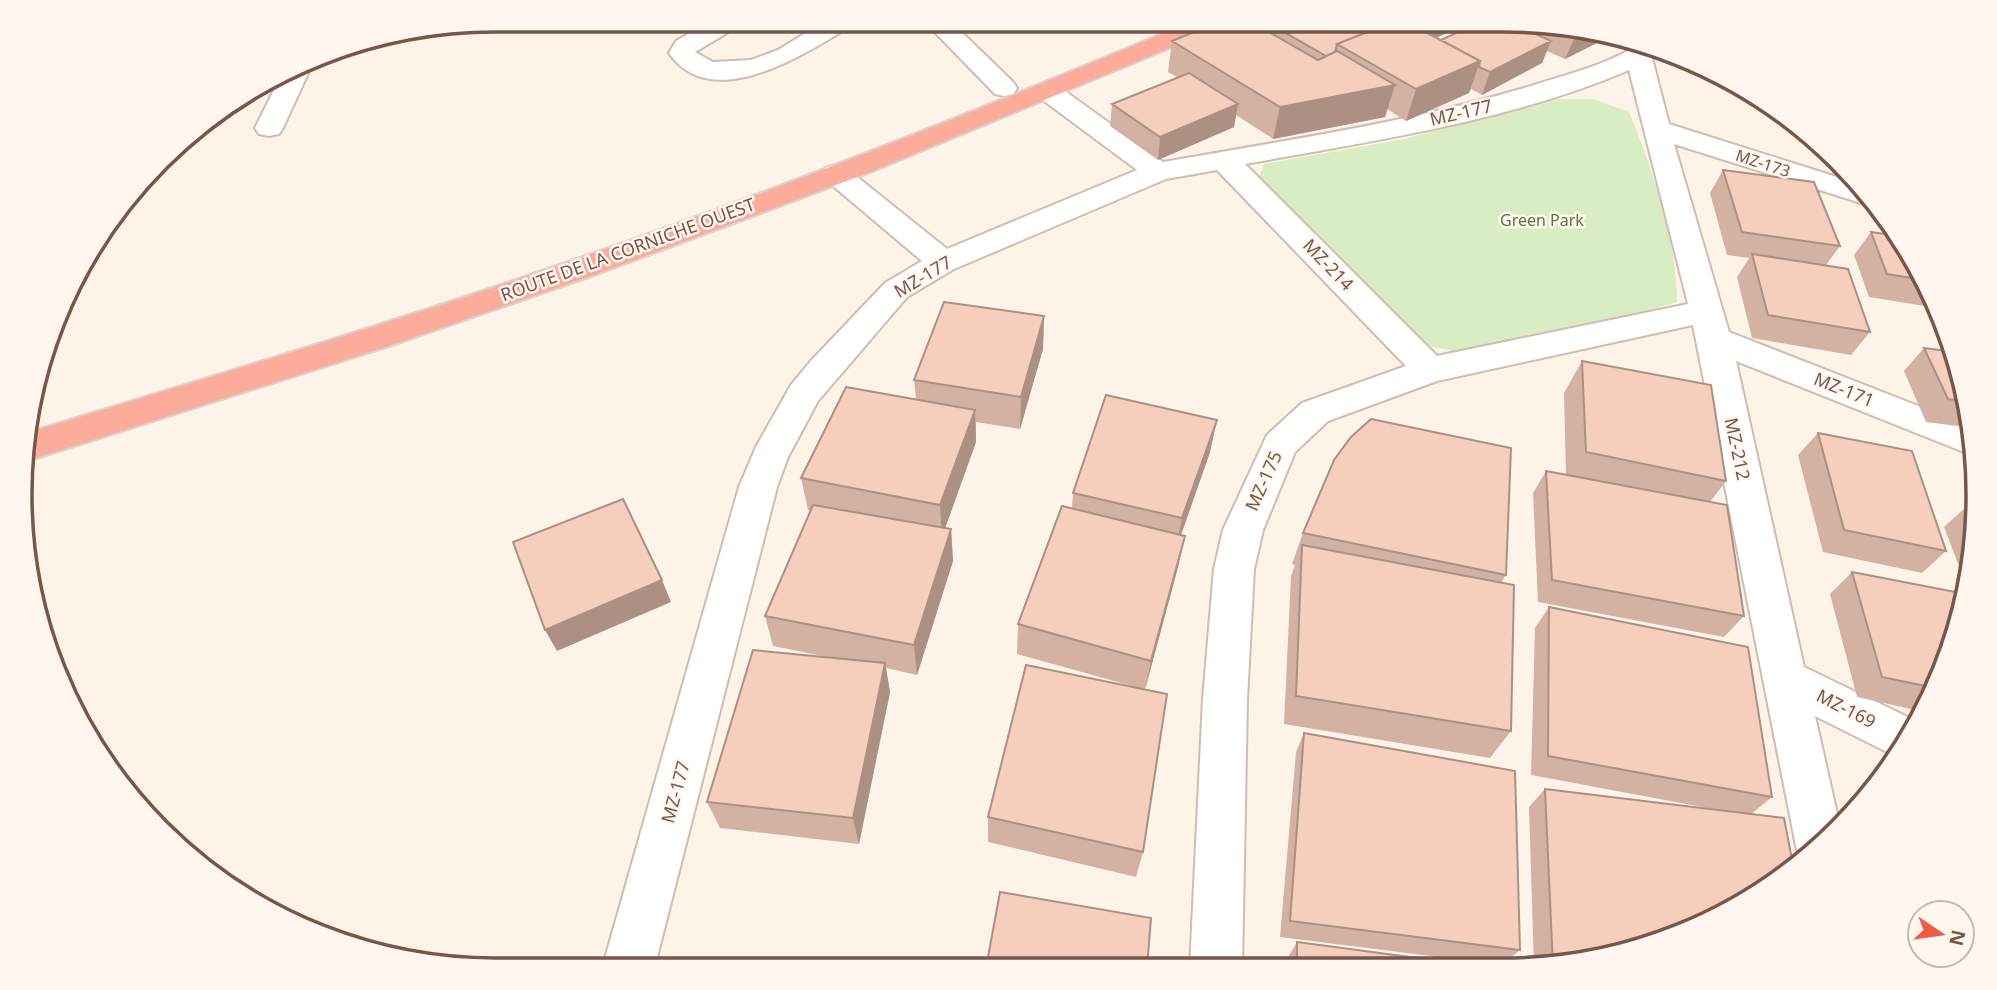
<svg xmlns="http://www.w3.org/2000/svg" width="1997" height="990" viewBox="0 0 1997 990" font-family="'Noto Sans',sans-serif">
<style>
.green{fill:#d8edc4}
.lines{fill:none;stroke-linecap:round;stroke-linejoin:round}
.minor-casing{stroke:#d3bcaf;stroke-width:4}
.highway-casing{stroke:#dcd3d0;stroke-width:4}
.minor{fill:#fff;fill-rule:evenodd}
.highway{fill:#fbac9b;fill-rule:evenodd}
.wall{fill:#d3b1a3}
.shaded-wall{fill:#ac9084}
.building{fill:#f5cebd;stroke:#ac9084;stroke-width:2}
.labels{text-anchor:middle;stroke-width:5;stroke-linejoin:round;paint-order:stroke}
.far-street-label{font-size:16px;fill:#795649;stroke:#fff7ef}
.far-park-label{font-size:16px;fill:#557a3e;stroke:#fff7ef}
.street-label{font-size:18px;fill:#795649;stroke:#fff7ef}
.rim{fill:none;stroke:#795649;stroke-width:3.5}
</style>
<rect width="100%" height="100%" fill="#fef3e7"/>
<path class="green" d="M1557,99h37l35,13c23,56 48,129 48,190l-45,14 -170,37 -33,-7 -60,-52 -112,-111 7,-19 140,-25z"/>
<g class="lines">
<g class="minor-casing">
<path id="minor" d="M714,19h31l-3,5 -47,28 18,10 38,-2 27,-10 49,-30h29l-3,5c-46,27 -140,91 -184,28l7,-12z
M923,20h26l64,62 4,6 -4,6 -9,2 -9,-2z
M1643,42l21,8 -12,8 17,66 193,61 14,20 -15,-2 -187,-59 55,188 243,95 2,29 -238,-95 68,306 114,55 -23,34 -80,-40 25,111 -38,35 -6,-16 -103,-521 -256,56 -109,40 -33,31 -32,78 -9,39 -7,130 -5,269h-52l13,-269 11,-130 9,-39 44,-95 35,-32 104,-37 -189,-196 -51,9 -212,90 -47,28 -89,104 -30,56 -11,30 -123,482h-52l137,-482 17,-40 35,-62 19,-23 75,-79 37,-22 -96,-81 -4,-6 4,-6 10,-3 10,3 101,81 190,-79 -97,-72 -4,-6 4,-6 9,-2 9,2 105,76c124,-22 250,-40 371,-77 37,-12 76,-21 109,-43zM1629,70l59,234 -251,52 -192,-192c126,-23 266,-43 384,-94z
M306,64l4,5 -27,59 -4,6 -10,2 -10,-2 -4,-6 25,-50z"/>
</g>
<g class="highway-casing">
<path id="highway" d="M1195,20h33l-3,5 -357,148 -271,101 -208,72 -362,115v-28c183,-56 366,-110 547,-173 210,-72 416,-154 621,-240z"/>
</g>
<use href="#minor" class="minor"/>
<use href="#highway" class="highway"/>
</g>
<path class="wall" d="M628,19h56l-37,14z
M1262,20l118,7 6,-2 -10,-5h93l-1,3 -32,15 5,2 42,-20h50l78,13 -2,4 -44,22 -18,-8 -5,12 -60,32 -11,-6 -2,4 -63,28 -19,-12 -2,8 -112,22 -37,-24 -2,12 -76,33 -48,-34 2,-22 65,-27 -9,-5 4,-31 89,-14z
M1723,170l117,76 -14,19 44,67 -19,23 -99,-17 -15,-61 12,-19 -22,-3 -17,-62z
M1871,232l43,25 23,51 -68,-11 -15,-42z
M1044,316l-1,33 -23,80 -44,-7v20l-31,86 6,1 2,32 -36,114 -31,-7 4,24 -31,152 -139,-16 -13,-26 125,-144 -59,-12 -8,-30 46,-106h-3l-7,-32 115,-79 -2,-19z
M1924,348l31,4 18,76 -47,-6 -22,-51z
M1582,361l144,120 -16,21 34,114 -20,21 -186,-35 -5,-109 13,-22 20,3 -2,-81z
M1818,433l128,118 -24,22 -99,-21 -25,-97z
M1210,452l-29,83 4,1 -7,31 -33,122 -2,163 -7,25 -148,-35v-25l144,-131 -115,-32 1,-30 54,-116 1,-15z
M1976,498l1,28 -10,61 -23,-60z
M1303,533l203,42 -5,8 10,148 -21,27 -206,-34 7,-148 4,-11 -3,-1z
M1852,572l110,46 -33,87 -5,7 -67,-15 -27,-103z
M1549,607l223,190 -208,170h-30l-5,-160 16,-18 179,22 -193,-36 4,-147z
M1304,733l216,217 -18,15 -222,-28 16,-185z
M1297,942l188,25h-198l1,-10z"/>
<path class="shaded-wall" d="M643,19h41l-37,14z
M1433,20h36l-1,3 -45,21 7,-22z
M1590,30l21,3 -2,4 -44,22 10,-22z
M1551,41l-9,22 -60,32 8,-23z
M1480,61l-11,32 -63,28 10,-32z
M1395,85l-10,32 -112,22 7,-32z
M1238,104l-4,23 -76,33 2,-23z
M1044,316l-1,33 -23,80 1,-32z
M975,410l1,32 -34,95 -2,-32z
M1217,420l-7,32 -34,97 6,-31z
M951,529l2,32 -36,114 -3,-30z
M1185,536l-7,31 -33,123 6,-29z
M662,580l9,22 -114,49 -12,-21z
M885,663l5,29 -31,152 -6,-26z"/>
<path class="building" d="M1224,20h24l70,40 19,-9 58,34 -115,22 -108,-66z
M1263,20h104l13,7 -43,17 -2,8 -9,4z
M1398,20h5l77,41 -64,28 -79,-45z
M1483,20h22l46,21 -61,31 -11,-5 1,-6 -39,-21z
M1540,22l50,8 -15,7z
M1189,73l49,31 -78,33 -48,-33z
M1723,170l91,12 26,64 -98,-14z
M1871,232l28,4 15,21 10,23 -37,-6z
M1752,254l96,15 22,63 -102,-17z
M944,302l100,14 -23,81 -107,-17z
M1924,348l31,4 11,49 -18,-2z
M1582,361l129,24 15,96 -140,-29z
M846,387l129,23 -35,95 -139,-27z
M1106,395l111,25 -35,98 -109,-25z
M1371,419l140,29 -5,127 -203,-42 31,-73 17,-23z
M1818,433l94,18 34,100 -102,-21z
M1546,471l181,34 17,111 -192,-36z
M623,499l39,81 -117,50 -32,-88z
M813,505l138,24 -37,116 -149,-29z
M1062,506l123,30 -34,125 -133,-37z
M1302,545l212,40 -3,146 -215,-35z
M1852,572l114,22 -4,24 -27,70 -53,-11z
M1549,607l199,40 24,150 -224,-41z
M753,650l132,13 -32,155 -146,-16z
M1026,665l141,29 -24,158 -155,-35z
M1304,733l211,38 5,179 -230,-29z
M1545,789l239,29 10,52 -110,65 -120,32h-11z
M1000,892l151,26 -4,50h-161z
M1297,942l188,25h-188z"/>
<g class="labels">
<g class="far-street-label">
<text transform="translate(1763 163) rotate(18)" y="6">MZ-173</text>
</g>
<g class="far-park-label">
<text x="1542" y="226">Green Park</text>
</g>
<g class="street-label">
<text transform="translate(1461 113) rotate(-13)" y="6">MZ-177</text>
<text transform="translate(628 250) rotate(-20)" y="6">ROUTE DE LA CORNICHE OUEST</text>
<text transform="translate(1328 265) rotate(46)" y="6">MZ-214</text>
<text transform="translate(923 277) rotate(-31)" y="6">MZ-177</text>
<text transform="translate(1844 390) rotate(22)" y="6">MZ-171</text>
<text transform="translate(1737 449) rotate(78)" y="6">MZ-212</text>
<text transform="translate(1264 481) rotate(-66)" y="6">MZ-175</text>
<text transform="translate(1846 709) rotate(27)" y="6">MZ-169</text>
<text transform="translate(676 792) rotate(-75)" y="6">MZ-177</text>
</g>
</g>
<path d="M0 0H1997V990H0ZM495 32H1503A463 463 0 0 1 1966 495V495A463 463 0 0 1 1503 958H495A463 463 0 0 1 32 495V495A463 463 0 0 1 495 32Z" fill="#fff7ef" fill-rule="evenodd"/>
<path class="rim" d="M495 32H1503A463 463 0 0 1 1966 495V495A463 463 0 0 1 1503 958H495A463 463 0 0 1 32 495V495A463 463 0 0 1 495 32Z"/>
<g transform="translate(1941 934) rotate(103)"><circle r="33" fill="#fff7ef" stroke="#c9b7ad" stroke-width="2"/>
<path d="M0-5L12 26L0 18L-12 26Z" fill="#ed5d46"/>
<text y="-10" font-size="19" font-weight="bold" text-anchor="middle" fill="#795649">N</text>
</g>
</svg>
